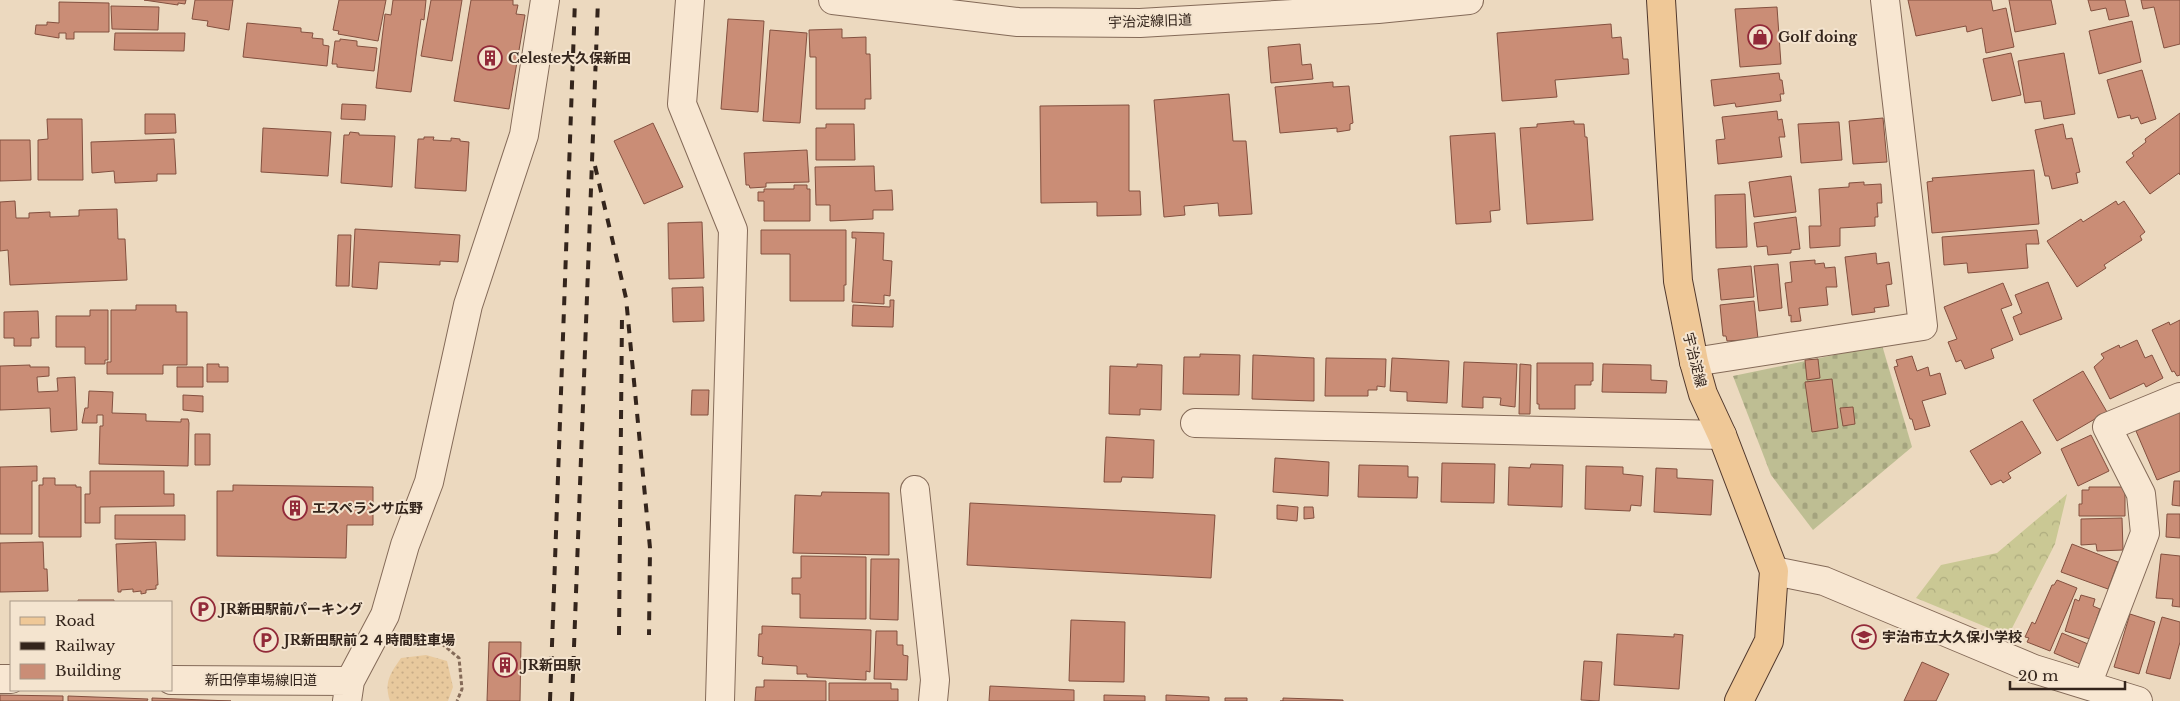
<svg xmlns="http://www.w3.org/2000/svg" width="2180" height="701" viewBox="0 0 2180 701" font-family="'Libre Baskerville','Noto Sans JP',serif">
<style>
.forest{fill:url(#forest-crowns)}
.sand{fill:url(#sand-dots)}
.cemetery{fill:url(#cemetery-stones)}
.building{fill:#ca8d76;stroke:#83503f}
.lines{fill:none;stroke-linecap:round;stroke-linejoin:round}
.minor-casing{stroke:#846a58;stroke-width:30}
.major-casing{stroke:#52392d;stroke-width:30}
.path{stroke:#846a58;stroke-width:3;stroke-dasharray:4 2.5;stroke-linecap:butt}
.minor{stroke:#f8e7d2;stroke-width:28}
.major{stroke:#efc897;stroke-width:28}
.rail{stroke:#34251c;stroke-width:4;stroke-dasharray:9 9;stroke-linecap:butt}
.labels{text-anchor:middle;stroke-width:4;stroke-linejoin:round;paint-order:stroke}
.street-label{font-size:14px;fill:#34251c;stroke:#f4e4cf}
.poi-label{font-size:14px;font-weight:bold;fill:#34251c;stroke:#f4e4cf;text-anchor:start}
</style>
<defs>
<pattern id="forest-crowns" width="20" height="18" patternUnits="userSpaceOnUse" patternTransform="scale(1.25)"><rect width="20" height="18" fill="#cac894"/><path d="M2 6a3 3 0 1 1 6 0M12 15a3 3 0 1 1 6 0" fill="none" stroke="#aeac7f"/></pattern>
<pattern id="sand-dots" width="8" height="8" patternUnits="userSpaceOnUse" patternTransform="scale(1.25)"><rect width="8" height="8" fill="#e8c99d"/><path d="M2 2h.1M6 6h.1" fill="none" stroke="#c8ac87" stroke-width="1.8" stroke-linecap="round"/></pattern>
<pattern id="cemetery-stones" width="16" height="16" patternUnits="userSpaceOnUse" patternTransform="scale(1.25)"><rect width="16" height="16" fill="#bebe93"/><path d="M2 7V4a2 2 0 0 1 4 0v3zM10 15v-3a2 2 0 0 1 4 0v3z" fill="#a4a37e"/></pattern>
</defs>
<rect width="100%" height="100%" fill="#ecd9bf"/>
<path class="forest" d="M2067,494l-12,50 -47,92 -92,-38 25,-33 56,-12z"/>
<path class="sand" d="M426,655l21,6 6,26 -5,14h-58c-6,-19 0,-27 11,-43z"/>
<path class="cemetery" d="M1882,345l30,102 -99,83 -42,-55 -38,-99z"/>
<path class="building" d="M144,0h42l-1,4 -7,-1v2z
M195,0h38l-4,30 -22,-4 1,-5 -16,-2z
M339,0h47l-8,41 -40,-7 1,-3 -6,-1z
M393,0h33l-2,20 -3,-1 -10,73 -35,-4 9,-74 6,1z
M431,0h31l-10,61 -31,-5z
M471,0h42v5h5l-2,9 9,1 -16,94 -55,-8z
M1908,0h83l2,11 13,-3 8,39 -28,6 -4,-25 -15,4 -1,-6 -50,10z
M2009,0h42l5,24 -41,8z
M2088,0h37l4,16 -20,4 -3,-12 -15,3z
M2141,0h39v44l-16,4 -10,-41 -11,2z
M59,2l50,1v29h-35v7h-8v-6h-7v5l-24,-4 1,-9h11v-3l12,1z
M111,6l48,1 -1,23 -46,-1z
M1777,7l4,57 -41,3 -5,-58z
M728,19l36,2 -6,91 -37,-3z
M2132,21l9,41 -42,12 -10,-43z
M247,23l54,5v4l12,1 -1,5 11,1v6l6,1 -2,20 -84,-9z
M1611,24l1,14 9,-1 2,22h5l1,15 -74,6 2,17 -55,4 -5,-68z
M842,29v9l24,-1v17h4l1,45h-6v10h-49v-52h-6l-1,-27z
M770,30l37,3 -7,90 -37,-2z
M115,33h70l-1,18 -70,-1z
M340,39l17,2v5l20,2 -3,23 -37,-4v-3h-5l3,-23h5z
M1300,44l2,21 9,-1 2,15 -42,4 -3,-36z
M2011,53l10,42 -29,6 -9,-42z
M2064,53l11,61 -31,5 -3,-18 -16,2 -7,-42z
M2142,70l14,49 -15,5 -3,-7 -7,2 -1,-4 -12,3 -11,-38z
M1779,73l1,7h2l2,14h-4l1,7 -45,6 -1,-4 -21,3 -3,-26z
M1333,82v5l16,-1 4,37 -3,1v6l-13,2v-4l-57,5 -5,-46z
M1229,94l4,47h13l6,73 -33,2 -1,-13 -34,3 1,9 -21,2 -10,-117z
M342,104l24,1 -1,15 -24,-1z
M1129,105v86h11l1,24 -44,1v-14l-56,1 -1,-97z
M1777,111l1,9 4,-1 3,18h-6l3,20 -64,7 -2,-24 9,-1 -3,-22z
M2180,113v62l-1,-2 -29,21 -24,-32 8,-6 -2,-3 14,-11 -1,-3z
M145,114h30l1,19 -31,1z
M1883,118l4,44 -34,2 -4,-43z
M47,119h35l1,61h-45v-40l10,-1z
M1574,121v3h10l1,13h2l6,83 -66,4 -7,-96 17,-1v-3z
M1839,122l3,38 -41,3 -3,-39z
M653,123l30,64 -39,17 -30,-63z
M826,124h28l1,36h-39v-32h10z
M2063,124l3,15 6,-1 8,34 -4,1 2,10 -26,6 -3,-13h-4l-10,-46z
M263,128l68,4 -3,44 -67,-4z
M350,132l9,1v2l36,1 -3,51 -51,-4 3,-48h5z
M1495,133l5,77 -10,1 1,11 -35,2 -6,-88z
M424,137h10l-1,3 18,1v-3l9,1v2l9,1 -3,49 -51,-3 3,-49h6z
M174,139l2,35h-19v7l-42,2 -1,-12 -22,2 -1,-31z
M0,140h30l1,40 -31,1z
M807,150l2,32 -43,1v4l-16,1 -1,-3h-3l-2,-32z
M874,166l1,25 17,-1 1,20h-20v9l-43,2v-16h-14l-1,-38z
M2034,170l5,54 -107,9 -5,-51 6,-1 -1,-3z
M1791,176l5,36 -42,5 -5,-35z
M1864,182v3l17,-1 1,19h-5l1,14h-3v9l-35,2v18l-30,2 -1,-22h12l-2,-37 30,-2v-4z
M794,185h13v4h3v32h-46v-20h-6v-9h6v-3h30z
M1745,194l2,53 -31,1 -1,-53z
M15,201l1,17h13v-5l21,-1v5l29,-1v-6l38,-1 1,30h7l2,41 -117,5 -2,-35 -8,1v-49z
M2116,201l2,4 6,-4 21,31 -5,4 2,4 -38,25 2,3 -29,19 -30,-46 34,-22 2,3z
M1796,217l4,32 -9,1v3l-23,2 -1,-9 -10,1 -3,-24z
M702,222l2,56 -35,1 -1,-56z
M355,229l105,6 -2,27 -18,-1v4l-61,-3 -2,27 -25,-2z
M761,230h85v55h-2v16h-54v-47h-29z
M2037,230l2,14h-13l2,24 -60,5 -1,-10 -23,2 -2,-28z
M852,232l32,1 -1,27 9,1 -2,35 -6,-1v9l-32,-2 4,-64h-4z
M338,235h13l-2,51h-13z
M1876,253l1,11 12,-2 3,22 -6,1 3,21 -15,2 1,4 -23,3 -7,-58z
M1815,260v4l9,-1 1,5 10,-1 2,20h-11l2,18 -29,3 2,13 -10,1v-7l-2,1 -4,-33 7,-1 -2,-20z
M1778,264l4,44 -23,3 -5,-45z
M1751,266l3,31 -33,3 -3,-31z
M2048,282l14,37 -42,16 -7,-18 9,-4 -7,-18z
M2003,283l9,22 -11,4 12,31 -22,9 3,9 -29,11 -4,-9 -5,2 -8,-20 9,-3 -13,-32z
M703,287l1,34 -31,1 -1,-34z
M890,300h4l-1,27 -41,-1 1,-21 37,2z
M1754,301l4,38 -31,2 -1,-5h-3l-3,-31z
M136,305h40v7h11v53h-24v9h-56v-12h4v-52h25z
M90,310h18v50h-3v4h-20v-17h-29v-31h34z
M38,311l1,27h-8v8h-17v-8h-10v-26z
M2180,320v55l-3,1 -3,-5 -2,1 -20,-42 17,-8 1,3z
M2137,340l8,18 7,-3 11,23 -17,9 -2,-4 -34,16 -16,-32 10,-9 -3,-4 18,-9 1,3z
M1200,354l40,1 -1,40 -56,-1 1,-37h16z
M1253,355l61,3v43l-62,-2z
M1912,356l5,15 11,-4 2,9 10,-3 6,21 -24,7 8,25 -15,4 -3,-11h-2l-16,-52 4,-1 -2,-6z
M1326,358l60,1 -1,28 -8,-1v4h-9v6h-43z
M1392,358l57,3 -2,42 -40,-2v-9l-17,-1z
M1818,359l2,19 -13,2 -2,-20z
M1464,362l53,2 -2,43 -15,-2 1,-7 -18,-1v11l-21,-1z
M1537,363h56v18h-2v4h-16v24h-36v-5h-2z
M207,364h12v3h9v15h-21z
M1137,364l25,1 -1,45 -21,-1v6l-31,-1 1,-48 27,1z
M1520,364l11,1 -1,49h-11z
M1603,364l48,1v15l16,1 -1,12 -64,-1z
M30,365v2h19v9l-12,1 1,15 20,-1 -1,-13 18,-1 2,53 -26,2 -1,-24 -50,2v-44z
M177,367h26v20h-26z
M2083,371l24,41 -50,29 -24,-41z
M1832,379l6,49 -26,4 -7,-50z
M692,390h17l-1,25h-17z
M89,391l24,1 -1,21 34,1v7l35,1v-3h7l1,4 -1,43 -89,-2 1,-38h3v-11h-6v8h-15l3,-15h3z
M183,395l20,1v16l-20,-2z
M1853,407l2,17 -12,2 -3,-18z
M2180,412v59l-23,9 -21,-49z
M2022,421l19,32 -33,20 3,5 -8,5 -2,-3 -10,5 -21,-34z
M195,434h15v31h-15z
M2091,435l18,36 -31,15 -17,-37z
M1106,437l48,3 -1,38 -31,-1 -1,5h-17z
M1275,458l54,4 -1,34 -55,-4z
M1442,463l53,1 -1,39 -53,-1z
M1531,464l32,1 -1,42 -54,-2 1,-38 21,1z
M1359,465l49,1v11h10l-1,21 -59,-1z
M37,466v15h-5v53h-32v-67z
M1586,466l37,1v7l20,2 -2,30 -10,-1 -1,6 -45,-2z
M1656,468l21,1v9l36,2 -2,35 -57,-3z
M90,471h74v23h10v12l-74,1v16h-15v-29h5z
M43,478h12v7h21v2h5v50h-42v-52h4z
M2174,481h6v25l-8,-1z
M233,485l140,2v38h-26l-1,33 -129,-2v-65h16z
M2089,487h36v29h-46v-12h3v-14h7z
M822,492l67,1v62l-96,-2 2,-58 26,1z
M970,503l245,12 -4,63 -244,-13z
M1277,505l21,2 -1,14 -20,-2z
M1304,507h9l1,11 -10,1z
M2167,514h13v24l-14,-1z
M115,515h70v25l-70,-1z
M2122,518l1,32 -26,1 -1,-7 -15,1v-26z
M43,542l1,27h3l1,22 -48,1v-49z
M156,542l2,43h-2v4l-10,1v3l-5,1v-3l-8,1v-3l-12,1v2h-3l-2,-48z
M2072,544l46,18 -10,27 -47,-17z
M2161,554l19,2v51l-8,-1 1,-7 -17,-1z
M801,556l65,1v62l-66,-1v-24h-8v-16h9z
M871,559h28l-1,61 -28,-1z
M2057,580l20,8 -27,63 -23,-9 2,-4 -4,-1 7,-15 3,2 17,-39h2z
M2081,595l14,4 -2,7 7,3 -10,30 -25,-8 10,-32 4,2z
M78,600h36v2h-36z
M2130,614l25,8 -16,52 -25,-7z
M2162,617l18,5v20l-10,37 -24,-6z
M1071,620l54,2 -1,60 -55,-1z
M762,626l109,4 -1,42 -4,-1v9l-59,-3v-3h-10v-8l-35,-2 1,-7 -5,-1 1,-22h3z
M876,631h21v14h6v10l5,1 -1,24 -33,-1z
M2062,633l26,11 -8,20 -26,-11z
M1617,634l57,3v-3l9,1 -4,54 -65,-4z
M489,642h32l-1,59h-33z
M1584,661l18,1 -3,39 -18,-1z
M1922,662l27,12 -13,27h-32z
M764,680l62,1v20h-71l1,-14h8z
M829,683h62v6h7v12h-69z
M990,686l84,4v11h-85z
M0,695l63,1v5h-63z
M1104,695l41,1v5h-41z
M1166,695l43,2v4h-43z
M68,696l80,3 -1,2h-79z
M152,698l79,3h-79z
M1225,698h22v3h-22z
M1283,698l60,2v1h-63h3z"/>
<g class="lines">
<g class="minor-casing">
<path id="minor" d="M690,0l-8,104 51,126 -13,471
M833,0l185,22 122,1 238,-14 91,-9
M1694,362l229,-36 -38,-326
M1195,423l527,12
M915,490l20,190 -2,21
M1774,571l50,10 210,88 104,32
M0,679h11
M171,680l179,1
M2087,685l58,-152 -4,-39 -34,-67 73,-30
M347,701l3,-20 35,-66 20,-70 24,-63 39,-177 56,-170 21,-135"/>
</g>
<g class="major-casing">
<path id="major" d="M1661,0l17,281 16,81 9,32 19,41 52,136 -5,70 -30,60"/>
</g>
<path class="path" d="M411,640l25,-1 23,19 3,31 -5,12"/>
<use href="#minor" class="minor"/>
<use href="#major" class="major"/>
<path class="rail" d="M595,166l31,132 24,250 -1,87
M619,635l3,-320
M550,701l25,-701
M572,701l26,-701"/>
</g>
<defs>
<g id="shop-ring" transform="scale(1.25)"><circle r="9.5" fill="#f4e4cf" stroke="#922a39" stroke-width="1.5"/><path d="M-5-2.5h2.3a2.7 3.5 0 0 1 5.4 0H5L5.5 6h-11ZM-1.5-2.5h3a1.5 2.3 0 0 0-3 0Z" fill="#922a39"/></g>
<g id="building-ring" transform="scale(1.25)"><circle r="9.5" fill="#f4e4cf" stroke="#922a39" stroke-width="1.5"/><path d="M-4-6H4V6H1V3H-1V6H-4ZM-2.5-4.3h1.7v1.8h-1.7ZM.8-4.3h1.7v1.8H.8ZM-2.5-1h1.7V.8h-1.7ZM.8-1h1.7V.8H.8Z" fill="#922a39"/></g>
<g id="parking-ring" transform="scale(1.25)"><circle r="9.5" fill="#f4e4cf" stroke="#922a39" stroke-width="1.5"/><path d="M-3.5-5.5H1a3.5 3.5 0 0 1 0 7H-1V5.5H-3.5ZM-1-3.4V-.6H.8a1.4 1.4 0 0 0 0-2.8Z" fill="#922a39"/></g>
<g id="school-ring" transform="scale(1.25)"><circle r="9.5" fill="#f4e4cf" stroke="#922a39" stroke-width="1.5"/><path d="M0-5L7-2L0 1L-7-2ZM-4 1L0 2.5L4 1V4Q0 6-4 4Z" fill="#922a39"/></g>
</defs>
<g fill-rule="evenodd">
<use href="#shop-ring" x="1760" y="37"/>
<use href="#building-ring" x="490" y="58"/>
<use href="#building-ring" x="295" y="508"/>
<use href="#parking-ring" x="203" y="609"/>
<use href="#school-ring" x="1864" y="637"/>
<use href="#parking-ring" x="266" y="640"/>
<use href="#building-ring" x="505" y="665"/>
</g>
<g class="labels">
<g class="street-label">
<text transform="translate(1150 21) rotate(-2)" y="5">宇治淀線旧道</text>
<text transform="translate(1695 360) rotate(76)" y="5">宇治淀線</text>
<text x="261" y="685">新田停車場線旧道</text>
</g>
<g class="poi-label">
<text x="1778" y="42">Golf doing</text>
<text x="508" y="63">Celeste大久保新田</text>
<text x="312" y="513">エスペランサ広野</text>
<text x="220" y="614">JR新田駅前パーキング</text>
<text x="1882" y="642">宇治市立大久保小学校</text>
<text x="284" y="645">JR新田駅前２４時間駐車場</text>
<text x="522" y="670">JR新田駅</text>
</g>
</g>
<rect x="10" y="601" width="162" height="90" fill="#f4e4cf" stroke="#a79887"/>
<rect x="20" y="617" width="25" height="8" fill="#efc897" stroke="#a79887"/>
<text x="55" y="626" font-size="15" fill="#34251c">Road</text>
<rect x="20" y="642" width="25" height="8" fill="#34251c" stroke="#a79887"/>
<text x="55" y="651" font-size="15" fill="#34251c">Railway</text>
<rect x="20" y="664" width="25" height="15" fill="#ca8d76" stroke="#a79887"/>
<text x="55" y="676" font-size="15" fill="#34251c">Building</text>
<path d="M2010 681v8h115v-8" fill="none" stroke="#34251c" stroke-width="2.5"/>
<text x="2018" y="681" font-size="15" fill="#34251c" stroke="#f4e4cf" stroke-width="4" paint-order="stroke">20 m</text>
</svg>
